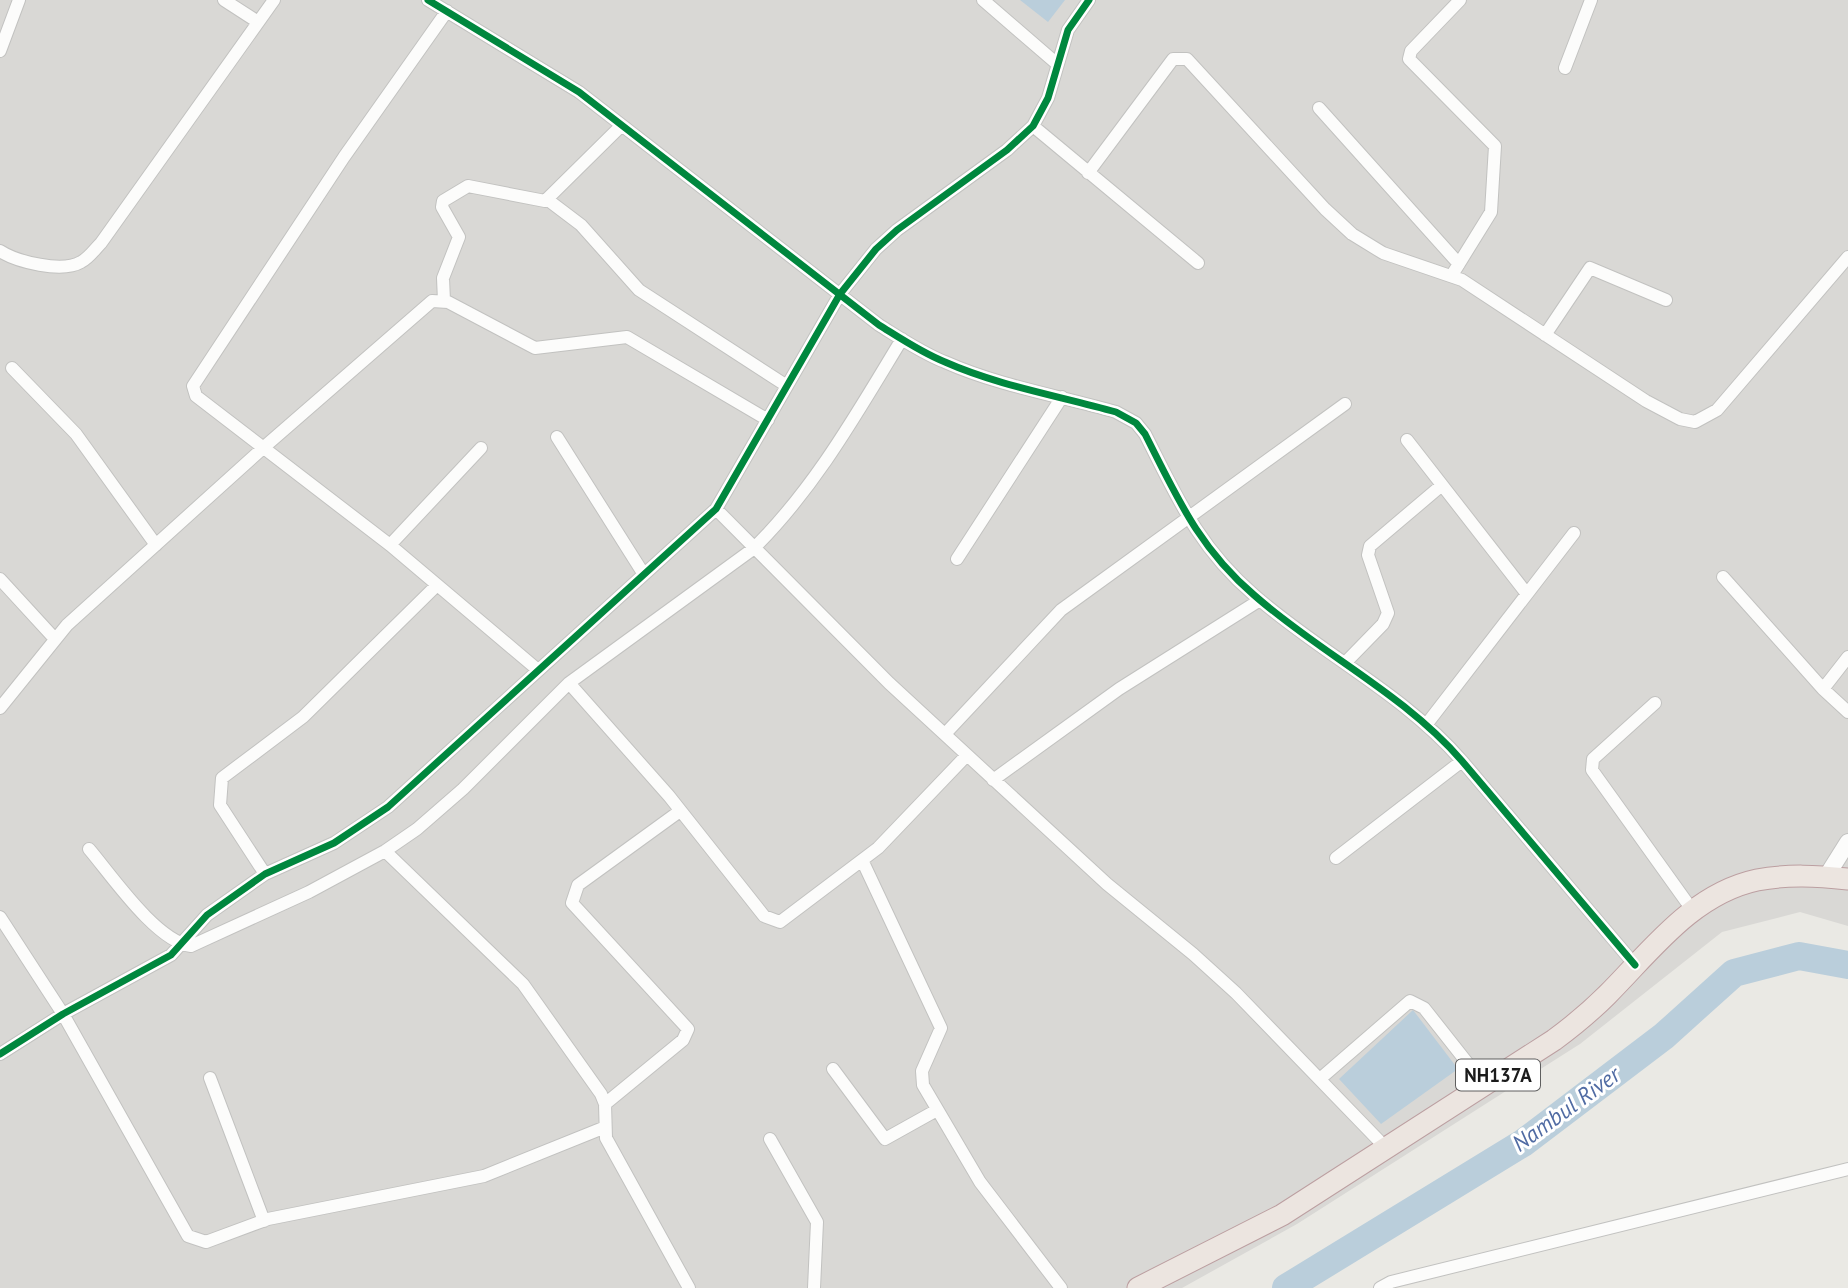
<svg xmlns="http://www.w3.org/2000/svg" width="1848" height="1288" viewBox="0 0 1848 1288" font-family="'PT Sans',sans-serif">
<style>
.residential{fill:#d9d8d5}
.water{fill:#bacedb}
.lines{fill:none;stroke-linecap:round;stroke-linejoin:round}
.river{stroke:#bacedb;stroke-width:28}
.minor-casing{stroke:#c2c2c0;stroke-width:14}
.tertiary-casing{stroke:#c2c2c0;stroke-width:18}
.trunk-casing{stroke:#bc9fa1;stroke-width:23}
.minor{stroke:#fcfcfb;stroke-width:12}
.tertiary{stroke:#fcfcfb;stroke-width:16}
.trunk{stroke:#ece5e0;stroke-width:21}
.cycleway-casing{stroke:#fff;stroke-width:11}
.cycleway{stroke:#00873e;stroke-width:7}
.labels{text-anchor:middle;stroke-width:6;stroke-linejoin:round;paint-order:stroke}
.shield{fill:#fff;stroke:#5f5f5f;stroke-width:2}
.shield-label{font-size:19px;font-weight:bold;fill:#1b1b1b}
.water-label{font-size:23px;font-style:italic;fill:#506ba3;stroke:#fff}
</style>
<rect width="100%" height="100%" fill="#eae9e4"/>
<path class="residential" d="M0,0h1848v926l-48,-14 -78,20 -142,112 -283,180 -115,64h-1182z"/>
<path class="water" d="M1020,0h45l-17,22z
M1413,1010l45,59 -77,55 -42,-45z"/>
<g class="lines">
<path class="river" d="M1286,1288l237,-145 141,-107 70,-63 65,-17 49,9"/>
<g class="minor-casing">
<path id="minor" d="M224,0l34,22
M428,0l151,92 300,233c21,13 43,28 66,37 54,24 115,34 171,50l20,11 9,11c32,63 53,113 109,161 67,59 149,98 208,166l173,204
M983,0l73,63
M447,11l-103,146 -151,229 3,10 194,149 148,125
M0,51l19,-51
M1565,68l26,-68
M1319,108l140,156
M1033,126l165,137
M1088,173l85,-114h14l138,150 27,25 31,19 79,27 184,121 34,18 15,3 22,-12 131,-153
M548,200l33,25 58,65 148,96
M0,251c17,11 62,22 81,11 8,-4 14,-13 20,-19l173,-243
M1452,275l39,-63 4,-66 -86,-87 2,-8 49,-51
M444,301l-1,-23 16,-41 -17,-30 1,-6 25,-15 77,15 76,-75
M1545,335l45,-67 76,32
M12,368l64,66 80,111
M557,437l86,136
M1407,440l120,154
M716,509l173,174 218,201 86,70 43,39 151,156
M390,545l91,-97
M957,559l105,-162
M1723,577l100,112 25,23
M0,579l55,60
M1345,663l38,-39 5,-11 -20,-58 2,-9 72,-61
M569,683l100,113 95,120 16,6 98,-74 89,-93
M1823,689l25,-32
M1655,703l-62,56 -1,11 101,141
M0,708l67,-83 196,-177 169,-147 16,1 87,46 92,-11 141,83
M1426,725l148,-192
M945,734l116,-124 284,-206
M993,780l126,-91 141,-89
M89,849c23,27 67,92 102,97l118,-54 76,-41 32,-22 46,-40 106,-106 184,-134c62,-61 104,-136 149,-210
M385,851l138,133 78,110 4,10 1,34 83,150
M1336,858l126,-97
M862,860l79,168 -19,43 1,14 57,97 81,106
M265,874l-45,-69 2,-27 81,-61 133,-131
M0,917l63,97 125,222 18,6 62,-23 216,-43 119,-48
M0,1054l63,-40 108,-59 36,-40 58,-41 69,-31 54,-36 328,-298 124,-215 36,-45 21,-19 110,-80 26,-24 15,-28 20,-68 21,-30
M833,1069l52,70 52,-29
M210,1078l54,143
M1321,1078l89,-77 14,7 60,76
M605,1104l78,-64 5,-11 -116,-126 6,-18 102,-74
M770,1139l47,83 -3,66
M1380,1288l11,-6 457,-113"/>
</g>
<g class="tertiary-casing">
<path id="tertiary" d="M1826,877l22,-35"/>
</g>
<g class="trunk-casing">
<path id="trunk" d="M1138,1288l144,-73 272,-175c19,-14 36,-28 53,-45 44,-44 85,-101 150,-115 31,-6 61,-4 91,-1"/>
</g>
<use href="#minor" class="minor"/>
<use href="#tertiary" class="tertiary"/>
<use href="#trunk" class="trunk"/>
<g class="cycleway-casing">
<path id="cycleway" d="M428,0l151,92 300,233c21,13 43,28 66,37 54,24 115,34 171,50l20,11 9,11c32,63 53,113 109,161 67,59 149,98 208,166l173,204
M0,1054l63,-40 108,-59 36,-40 58,-41 69,-31 54,-36 328,-298 124,-215 36,-45 21,-19 110,-80 26,-24 15,-28 20,-68 21,-30"/>
</g>
<use href="#cycleway" class="cycleway"/>
</g>
<g class="labels">
<rect class="shield" x="1456" y="1059.5" width="84" height="31" rx="5"/>
<g class="shield-label">
<text x="1498" y="1082">NH137A</text>
</g>
<g class="water-label">
<text transform="translate(1566 1109) rotate(-36)" y="8">Nambul River</text>
</g>
</g>
</svg>
